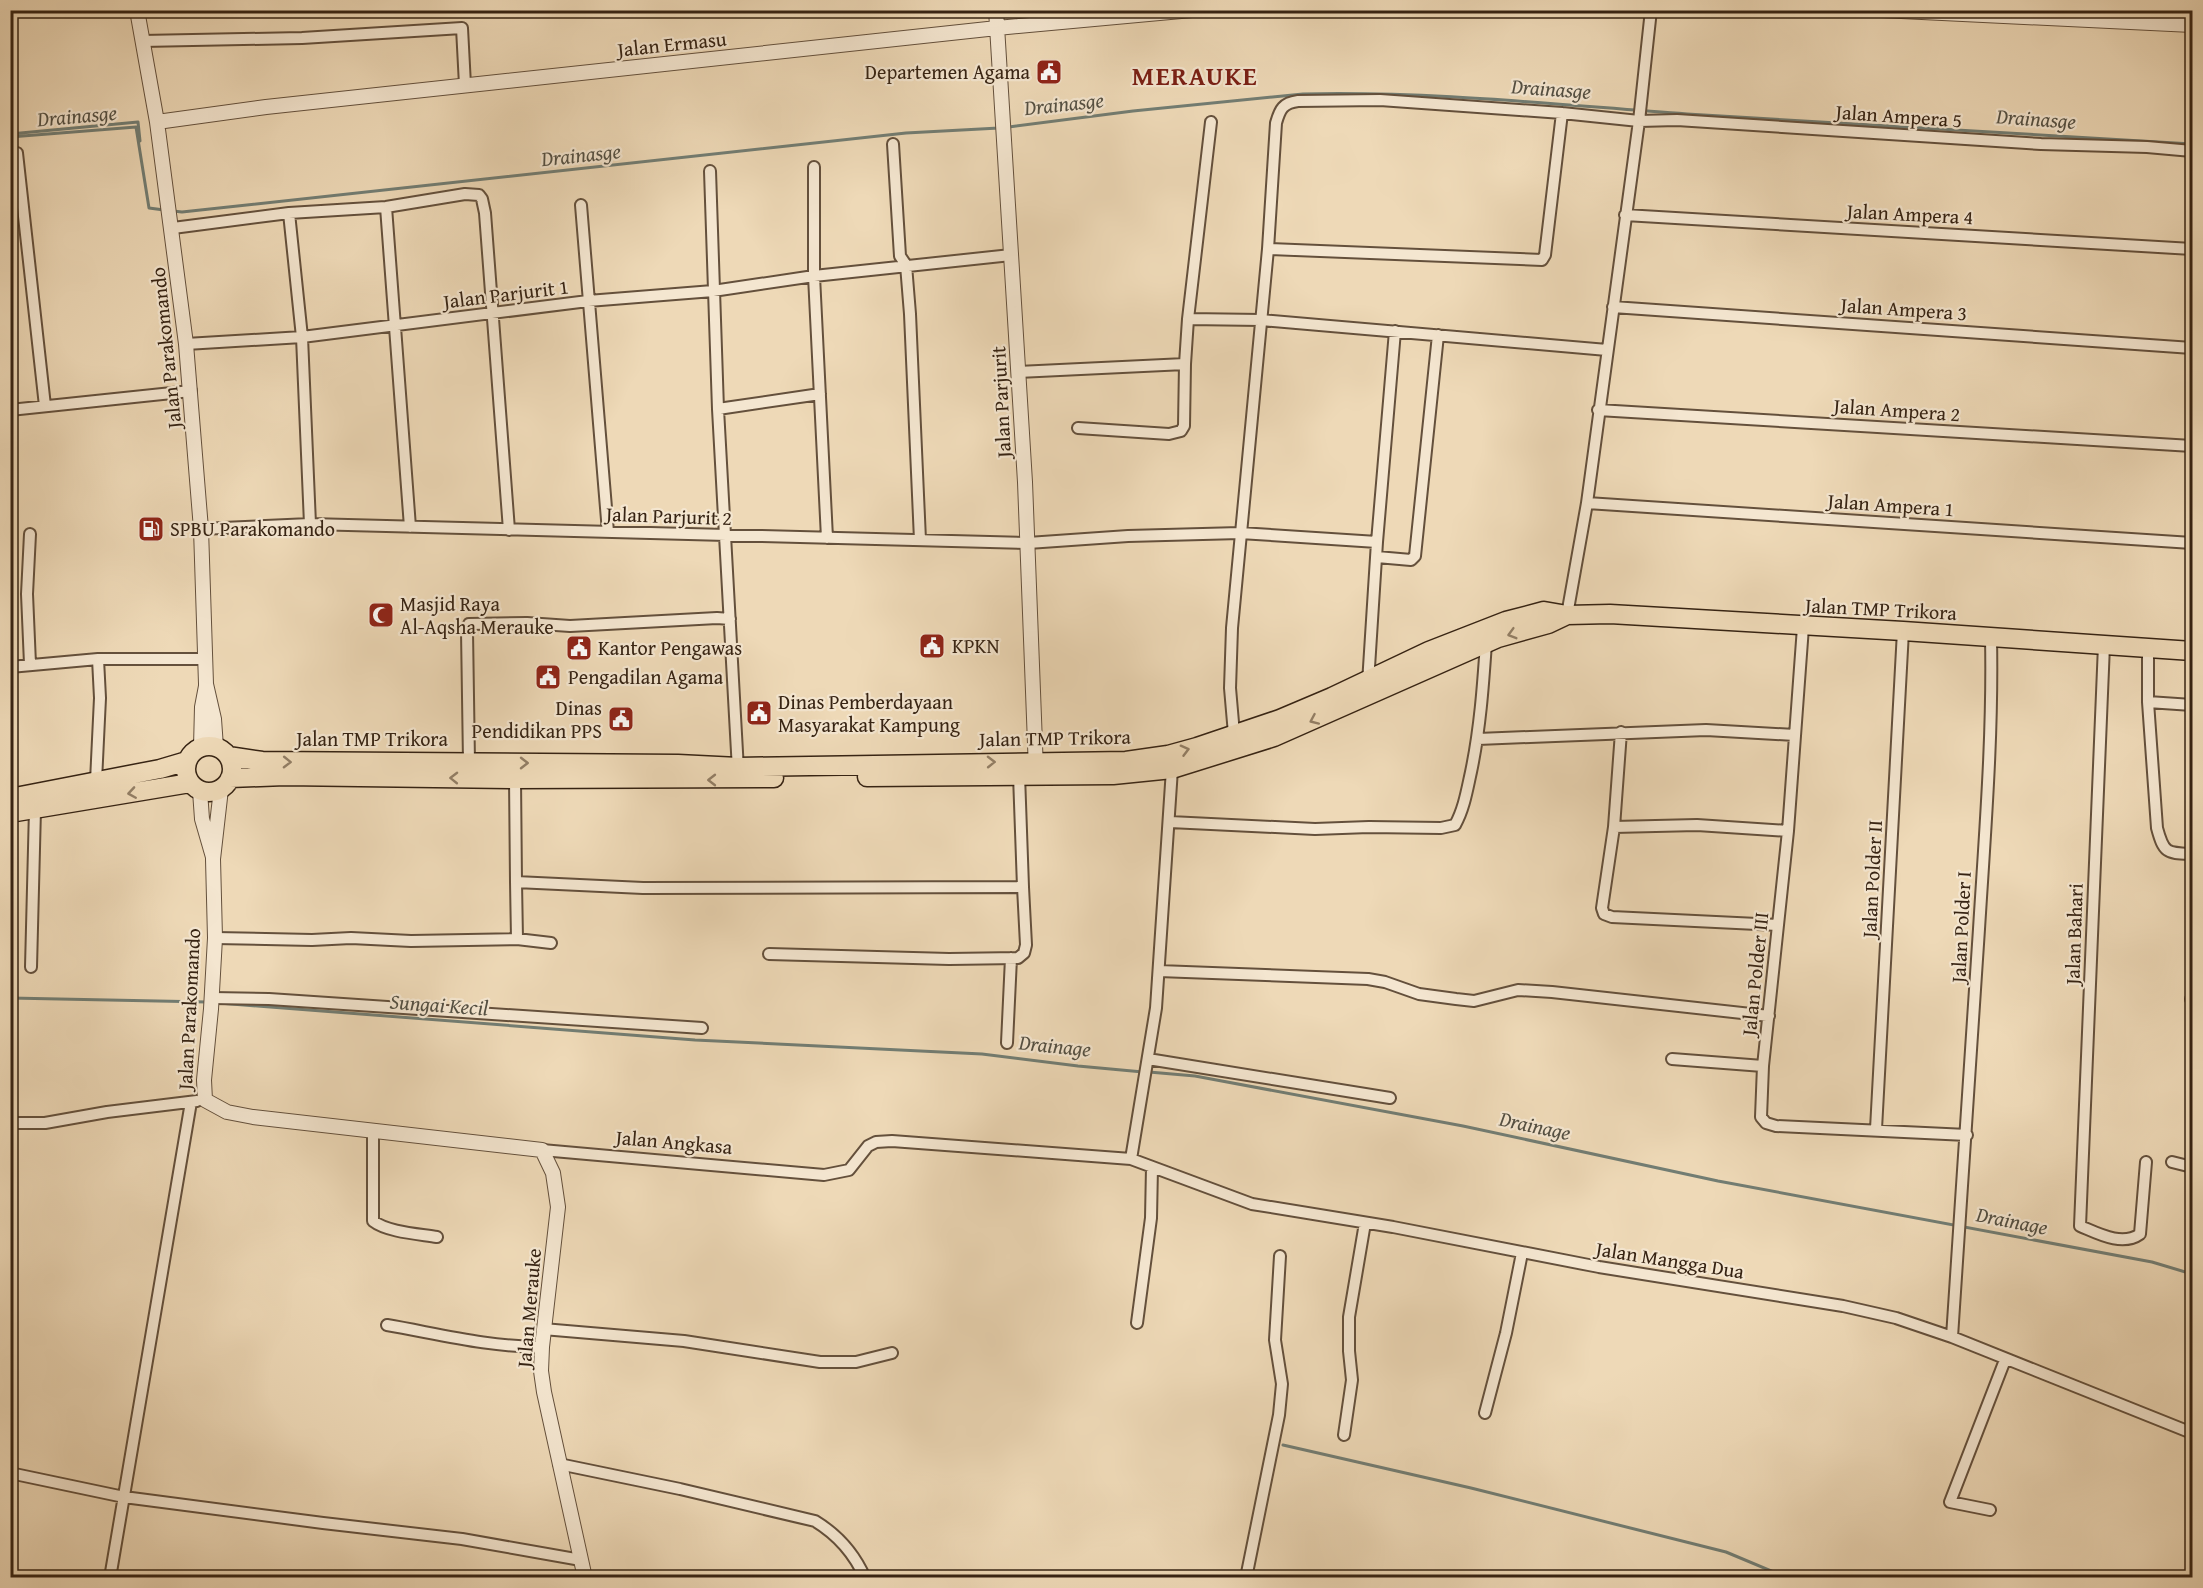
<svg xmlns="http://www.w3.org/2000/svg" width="2203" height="1588" viewBox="0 0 2203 1588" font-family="'Gentium Book Plus',serif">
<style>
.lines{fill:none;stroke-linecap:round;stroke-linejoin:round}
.stream{stroke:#727d73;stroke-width:3}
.minor-casing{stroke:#64503c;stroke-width:14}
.tertiary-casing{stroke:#64503c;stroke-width:16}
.trunk-casing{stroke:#362313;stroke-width:21}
.minor{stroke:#f4e6d0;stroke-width:10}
.tertiary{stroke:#f4e6d0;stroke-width:14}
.trunk{stroke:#eed9b7;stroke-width:18}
.oneway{stroke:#927e65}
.labels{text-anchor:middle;stroke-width:4.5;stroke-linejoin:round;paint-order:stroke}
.street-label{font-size:20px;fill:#362313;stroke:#f4e6d0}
.poi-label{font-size:20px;fill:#362313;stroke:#f4e6d0;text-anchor:start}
.water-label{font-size:21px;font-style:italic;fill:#545043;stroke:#f4e6d0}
.district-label{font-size:26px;font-weight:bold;letter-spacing:1.5px;fill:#7a1f14;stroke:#f4e6d0}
</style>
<rect width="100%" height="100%" fill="#eed9b7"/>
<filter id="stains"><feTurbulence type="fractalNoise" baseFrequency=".00333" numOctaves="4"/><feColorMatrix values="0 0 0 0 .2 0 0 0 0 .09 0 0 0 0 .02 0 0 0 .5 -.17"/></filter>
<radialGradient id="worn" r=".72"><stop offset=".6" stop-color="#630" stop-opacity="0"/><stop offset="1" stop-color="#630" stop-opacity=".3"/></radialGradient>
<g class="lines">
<path class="stream" d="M1009,127l124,-16 170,-17c128,-3 256,11 384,20 168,11 337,19 505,30
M10,134l128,-12 2,19
M10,137l126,-10 13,81 15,2
M173,211l9,1 724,-79 93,-5
M10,998l197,4
M219,1003l476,37 287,14 96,12 65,6
M1149,1072l46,4 268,50 255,55 434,81 40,12
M1283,1445l188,43 255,64 62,26"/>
<g class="minor-casing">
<path id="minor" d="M10,11l123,-1
M142,41l160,-3 160,-10 3,57
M893,144l7,112 6,9 4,49 10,226
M17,153l28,253
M814,167v109l13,262
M710,171l8,238 20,361
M581,205l27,327
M386,207l24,320
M1625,215l567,34
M173,228l116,-15 97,-6 79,-13 14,1 3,4 3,14 24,317
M1268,249l274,11 3,-5 17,-142
M1613,307l579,41
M1188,319l73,1 346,30
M186,344l116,-7 -13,-124
M1018,372l167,-8 3,-45 23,-197
M718,409l102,-15
M10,410l181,-19
M1598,410l594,36
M1078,428l91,6 12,-3 3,-5 1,-62
M1587,503l605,40
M310,524l718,19 100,-7 112,-3 137,9
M201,529l109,-5 -8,-187 286,-36 125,-10 101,-15 197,-21
M1377,557l34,3 4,-4 23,-221
M1567,615l20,-112 52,-382 12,-111
M1803,627l-15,204 -25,235 -2,51 5,6 10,3 191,9
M2104,645l-24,581c17,7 42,21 60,8l6,-72
M2148,648v54l9,126c7,26 10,25 35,26
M30,664l-3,-70 3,-60
M10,667l88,-8h107
M1368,683l9,-141 18,-211
M2148,702l44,3
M1621,732l-7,95 -12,81 2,6 8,3 166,8
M1234,734l-4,-46 2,-60 36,-379 8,-126c4,-14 7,-20 22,-22l82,-1 182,13 77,8 38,-1 364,24 106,3 45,4
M1478,739l228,-9 89,5
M469,762l-2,-131 2,-7 58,-1 43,3 147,-8 13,1
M1019,775l4,112
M515,779l1,103 127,6 380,-1 3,58 -2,8 -6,5 -69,1 -180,-5
M96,781l4,-83 -2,-39
M1170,822l145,7 54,-2 72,1 14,-3c9,-16 12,-35 16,-53 9,-43 12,-85 15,-129
M1614,827l83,-2 91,6
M516,882l1,57
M215,938l97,2 39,-2 60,3 106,-2 34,4
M31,967l4,-158
M1159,971l209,8 17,3 34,12 37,5 18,2 44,-11 34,2 217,24
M212,998l57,1 433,29
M2191,999h1
M1007,1043l4,-85
M1148,1059l242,39
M1672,1059l91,7
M10,1123h35l62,-11 90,-11
M1876,1129l27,-498
M373,1131v90c14,11 46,13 64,16
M542,1150l282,25 25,-5 19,-24 8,-4 16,-1 239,18 121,45 141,23 206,40 244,39 53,12 56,19 240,96
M1131,1159l25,-151 16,-239
M2172,1162l20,5
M1137,1323l14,-105 1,-51
M387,1325c52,9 102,22 155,22
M543,1329l141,12 136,21h36l36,-9
M1952,1337c10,-136 19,-272 27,-408 6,-97 14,-194 12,-291
M1485,1413l21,-80 16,-80
M1344,1435l8,-55 -3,-29v-34l16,-94
M559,1464l121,25 135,32c23,14 39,32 50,57
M10,1473l114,24 199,26 139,16 119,21
M1990,1510l-40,-8 55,-142
M110,1578l81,-476
M1246,1578l33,-163 3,-31 -7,-44 5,-84"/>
</g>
<g class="tertiary-casing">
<path id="tertiary" d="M137,10l20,112 29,222 15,185 5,155 8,35 2,28
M996,10l29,472 11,288
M1881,10l311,15
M157,122l109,-15 731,-79 195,-18
M201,747l1,-40 4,-21
M221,789l-8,70 2,79 -4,71 -7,71 1,20 22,12 26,5 289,33 11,23 5,34 -16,140 -1,24 3,21 41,186
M200,791l2,28 11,38"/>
</g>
<g class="trunk-casing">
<path id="trunk" d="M186 769a23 23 0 1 1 46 0a23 23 0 1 1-46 0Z
M228,756l34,5 416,3 60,3 388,-6 42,-6 29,-8 83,-28 52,-22 97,-46 77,-30 38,-10 23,4 43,-1 293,17 289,20
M867,777l246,-2 59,-6 102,-32 224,-99 50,-14 19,-9
M230,778l55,-2 230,3 259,-1
M10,798l150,-29 27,-8
M10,813l180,-30"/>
</g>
<use href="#minor" class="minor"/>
<use href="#tertiary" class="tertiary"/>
<use href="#trunk" class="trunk"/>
</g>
<defs><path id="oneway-chevron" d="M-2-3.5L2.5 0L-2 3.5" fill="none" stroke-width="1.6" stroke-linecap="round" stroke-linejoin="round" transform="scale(1.5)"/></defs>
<g class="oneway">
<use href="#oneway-chevron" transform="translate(1512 634) rotate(164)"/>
<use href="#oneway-chevron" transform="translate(1314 720) rotate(156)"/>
<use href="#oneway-chevron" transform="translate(1185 750) rotate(-15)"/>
<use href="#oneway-chevron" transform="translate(287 762) rotate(1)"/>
<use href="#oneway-chevron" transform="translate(991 762) rotate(-1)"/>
<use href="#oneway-chevron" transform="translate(524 763)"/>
<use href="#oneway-chevron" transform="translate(454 778) rotate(-179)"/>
<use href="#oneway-chevron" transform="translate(712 780) rotate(-180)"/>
<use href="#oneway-chevron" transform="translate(132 793) rotate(171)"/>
</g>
<defs>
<g id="civic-square" transform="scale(1.35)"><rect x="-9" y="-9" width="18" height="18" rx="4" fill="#8f2418" stroke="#f4e6d0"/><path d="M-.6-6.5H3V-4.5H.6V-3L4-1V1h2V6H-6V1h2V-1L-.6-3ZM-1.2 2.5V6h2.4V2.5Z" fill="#fff"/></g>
<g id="fuel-square" transform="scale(1.35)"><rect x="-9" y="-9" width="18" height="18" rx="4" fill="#8f2418" stroke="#f4e6d0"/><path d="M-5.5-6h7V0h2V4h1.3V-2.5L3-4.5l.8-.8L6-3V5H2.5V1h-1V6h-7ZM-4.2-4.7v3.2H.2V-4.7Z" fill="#fff"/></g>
<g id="mosque-square" transform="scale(1.35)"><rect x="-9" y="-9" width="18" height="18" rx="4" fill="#8f2418" stroke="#f4e6d0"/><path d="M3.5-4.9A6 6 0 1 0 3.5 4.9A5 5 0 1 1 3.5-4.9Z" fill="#fff"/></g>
</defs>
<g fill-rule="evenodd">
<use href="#civic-square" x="1049" y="72"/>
<use href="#fuel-square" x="151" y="529"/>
<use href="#mosque-square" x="381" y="615"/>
<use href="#civic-square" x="932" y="646"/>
<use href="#civic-square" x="579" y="648"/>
<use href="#civic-square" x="548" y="677"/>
<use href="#civic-square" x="759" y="713"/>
<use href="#civic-square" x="621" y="719"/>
</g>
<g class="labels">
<g class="street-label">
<text transform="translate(672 44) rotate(-6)" y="7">Jalan Ermasu</text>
<text transform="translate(1899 116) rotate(4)" y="7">Jalan Ampera 5</text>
<text transform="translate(1910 214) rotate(3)" y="7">Jalan Ampera 4</text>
<text transform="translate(506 294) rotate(-7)" y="7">Jalan Parjurit 1</text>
<text transform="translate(1904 309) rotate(4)" y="7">Jalan Ampera 3</text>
<text transform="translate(166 348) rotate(-96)" y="7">Jalan Parakomando</text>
<text transform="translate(1001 402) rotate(-93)" y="7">Jalan Parjurit</text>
<text transform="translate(1897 410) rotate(4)" y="7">Jalan Ampera 2</text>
<text transform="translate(1891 505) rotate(4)" y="7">Jalan Ampera 1</text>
<text transform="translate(669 516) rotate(2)" y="7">Jalan Parjurit 2</text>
<text transform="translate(1881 609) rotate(3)" y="7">Jalan TMP Trikora</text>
<text transform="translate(1055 738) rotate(-1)" y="7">Jalan TMP Trikora</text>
<text x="372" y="746">Jalan TMP Trikora</text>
<text transform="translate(1872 879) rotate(-87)" y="7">Jalan Polder II</text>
<text transform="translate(1961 927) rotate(-87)" y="7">Jalan Polder I</text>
<text transform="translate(2074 934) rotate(-88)" y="7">Jalan Bahari</text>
<text transform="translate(1755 974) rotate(-84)" y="7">Jalan Polder III</text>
<text transform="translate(189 1009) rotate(-87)" y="7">Jalan Parakomando</text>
<text transform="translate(674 1142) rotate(5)" y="7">Jalan Angkasa</text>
<text transform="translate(1670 1260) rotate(9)" y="7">Jalan Mangga Dua</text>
<text transform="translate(529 1308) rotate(-85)" y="7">Jalan Merauke</text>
</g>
<g class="poi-label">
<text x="1030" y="79" text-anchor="end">Departemen Agama</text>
<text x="170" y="536">SPBU Parakomando</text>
<text x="400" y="611">Masjid Raya<tspan x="400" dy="23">Al-Aqsha Merauke</tspan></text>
<text x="952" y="653">KPKN</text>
<text x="598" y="655">Kantor Pengawas</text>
<text x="568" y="684">Pengadilan Agama</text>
<text x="778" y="709">Dinas Pemberdayaan<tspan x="778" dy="23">Masyarakat Kampung</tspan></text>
<text x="602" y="715" text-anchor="end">Dinas<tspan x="602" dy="23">Pendidikan PPS</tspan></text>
</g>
<g class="water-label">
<text transform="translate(1551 89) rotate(4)" y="7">Drainasge</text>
<text transform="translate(1064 104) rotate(-6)" y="7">Drainasge</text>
<text transform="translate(77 116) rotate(-5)" y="7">Drainasge</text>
<text transform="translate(2036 119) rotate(4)" y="7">Drainasge</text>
<text transform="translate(581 155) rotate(-6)" y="7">Drainasge</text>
<text transform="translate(439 1005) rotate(4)" y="7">Sungai Kecil</text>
<text transform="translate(1055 1046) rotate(6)" y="7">Drainage</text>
<text transform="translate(1535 1126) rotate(12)" y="7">Drainage</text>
<text transform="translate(2012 1221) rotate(11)" y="7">Drainage</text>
</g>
<g class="district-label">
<text x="1195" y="85">MERAUKE</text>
</g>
</g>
<rect width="2203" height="1588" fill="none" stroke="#eed9b7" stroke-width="36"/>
<rect x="12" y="12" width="2179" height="1564" fill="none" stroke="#362313" stroke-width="3"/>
<rect x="18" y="18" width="2167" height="1552" fill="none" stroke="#362313" stroke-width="1.5"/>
<rect width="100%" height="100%" filter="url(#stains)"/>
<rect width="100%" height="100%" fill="url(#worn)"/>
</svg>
